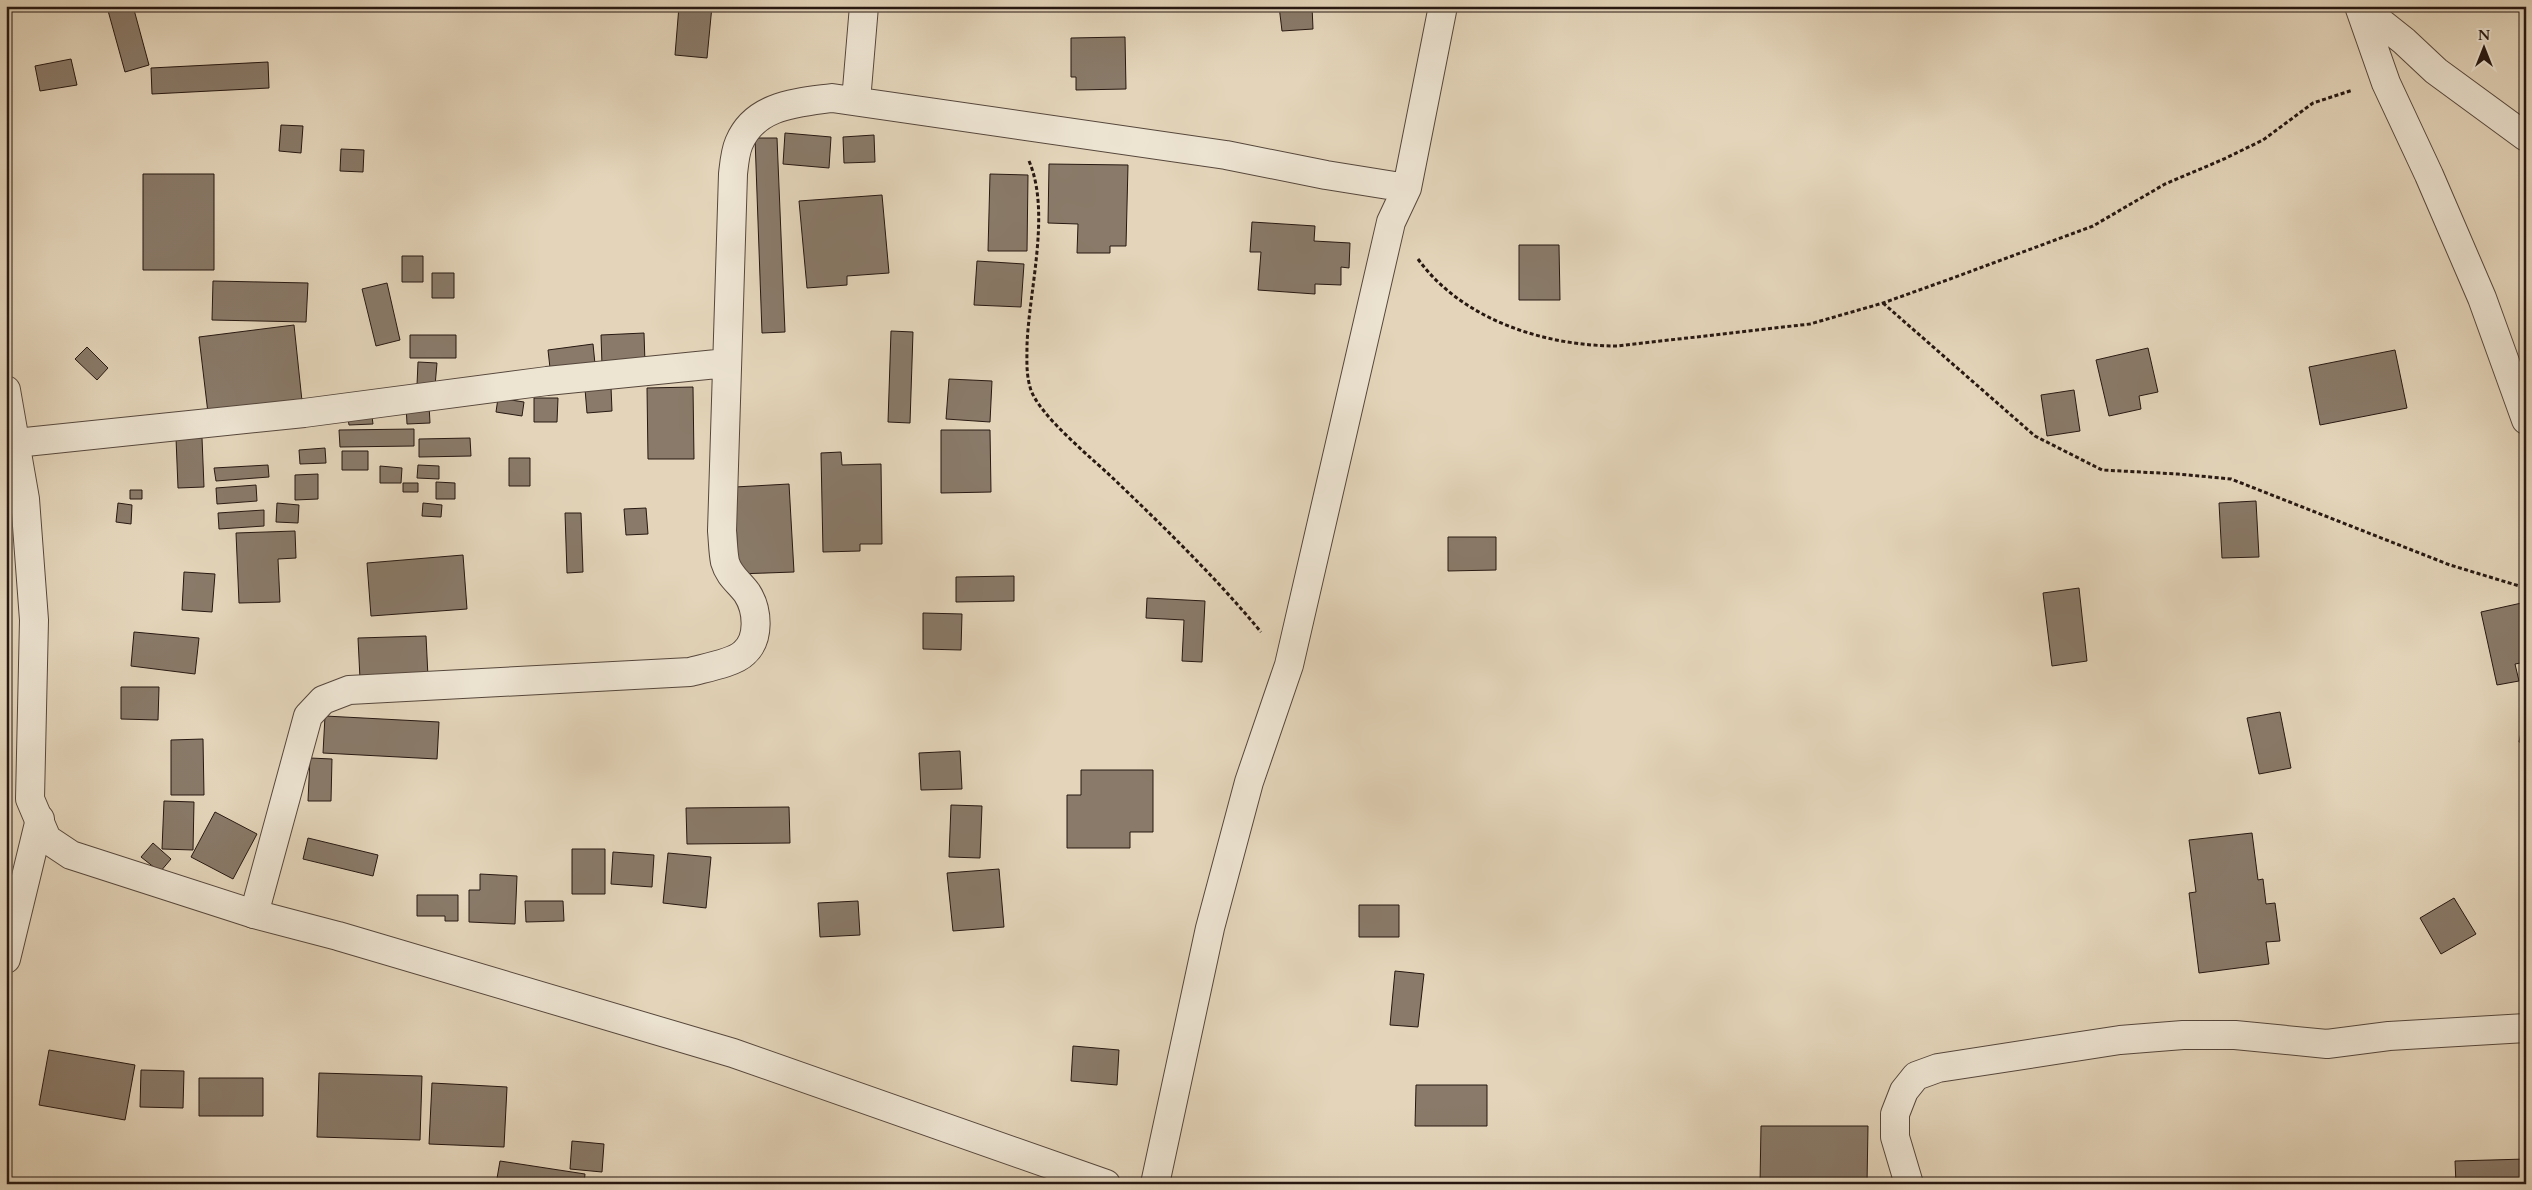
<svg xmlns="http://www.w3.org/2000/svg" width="2532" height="1190" viewBox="0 0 2532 1190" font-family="Cardo,serif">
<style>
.building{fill:#897a69;stroke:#271812}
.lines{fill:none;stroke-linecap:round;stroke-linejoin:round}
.minor-casing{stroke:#56473c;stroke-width:30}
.tertiary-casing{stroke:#56473c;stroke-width:30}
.path{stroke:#271812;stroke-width:3;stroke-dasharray:4 2.5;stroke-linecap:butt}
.minor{stroke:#ede4d2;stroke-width:28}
.tertiary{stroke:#ede4d2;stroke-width:28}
</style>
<rect width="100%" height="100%" fill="#e4d5ba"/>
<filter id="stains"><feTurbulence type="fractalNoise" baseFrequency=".004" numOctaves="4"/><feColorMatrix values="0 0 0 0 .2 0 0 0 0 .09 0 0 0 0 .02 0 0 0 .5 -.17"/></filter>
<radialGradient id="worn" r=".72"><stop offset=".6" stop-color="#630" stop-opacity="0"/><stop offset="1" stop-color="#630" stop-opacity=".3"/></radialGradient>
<path class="building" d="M111,6h22l16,59 -24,7 -18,-65z
M679,6h33l-5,52 -32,-3z
M1279,6h33l1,23 -31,2z
M1125,37l1,52 -50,1v-13h-5v-39z
M71,59l6,26 -37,6 -5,-25z
M268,62l1,26 -117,6 -1,-26z
M281,125l22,1 -2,27 -22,-2z
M785,133l46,4 -2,31 -46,-4z
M874,135l1,27 -31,1 -1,-26z
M755,138h22l8,194 -23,1z
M341,149l23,1 -1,22 -23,-1z
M1049,164l79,1 -2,81h-16v7h-33l1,-29 -30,-1z
M143,174h71v96h-71z
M990,174l38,1 -1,76h-39z
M882,195l7,78 -42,3v9l-40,3 -8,-87z
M1252,222l63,4 -1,15 36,2 -1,25 -8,-1v18l-26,-1v10l-57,-4 3,-38h-11z
M1519,245h40l1,55h-41z
M402,256h21v26h-21z
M977,261l47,3 -3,43 -47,-2z
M432,273h22v25h-22z
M213,281l95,2 -2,39 -94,-2z
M387,283l13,57 -24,6 -14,-57z
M294,325l8,76 -94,12 -9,-76z
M891,331l22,1 -3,91 -22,-1z
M644,333l1,30 -43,2 -1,-30z
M410,335h46v23h-46z
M593,344l2,20 -45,4 -2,-18z
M87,347l21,21 -11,12 -22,-21z
M2148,348l10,44 -19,4 2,13 -32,7 -13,-56z
M2395,350l12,58 -87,17 -11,-58z
M418,362l19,1 -2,23 -18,-1z
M949,379l43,2 -2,41 -44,-3z
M611,387l1,24 -25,2 -2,-24z
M693,387l1,72h-46l-1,-71z
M2074,390l6,41 -33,5 -6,-41z
M498,398l26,4 -2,14 -26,-4z
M534,398h24l-1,24h-23z
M406,405h23l1,18 -23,1z
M371,409l2,15 -24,1 -2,-13z
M414,429v17l-74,1 -1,-17z
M941,430h49l1,62 -50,1z
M176,438h26l2,49 -26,1z
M470,438l1,18 -52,1v-18z
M325,448l1,15 -26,1 -1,-14z
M342,451h26v19h-26z
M841,452l1,13 39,-1 1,80h-22v7l-37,1 -2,-99z
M509,458h21v28h-21z
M268,465l1,12 -53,4 -2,-13z
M418,465l21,1v13l-22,-1z
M380,466l22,2 -1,15h-21z
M318,474v25l-23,1v-25z
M436,482l19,1v16h-19z
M403,483h15v9h-15z
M789,484l5,88 -56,2 -3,-87z
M256,485l1,16 -40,3 -1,-16z
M130,490h12v9h-12z
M2256,501l3,56 -37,1 -3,-55z
M118,503l14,2 -1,19 -15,-2z
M277,503l22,2 -1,18 -22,-1z
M423,503l19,2 -1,12 -19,-1z
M646,508l2,26 -22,1 -2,-26z
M264,510v16l-45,3 -1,-16z
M565,513h16l2,59 -16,1z
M295,531l1,27 -18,1 2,43 -41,1 -3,-70z
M1448,537h48v33l-48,1z
M463,555l4,54 -96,7 -4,-53z
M184,572l31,2 -3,38 -30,-2z
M1014,576v25l-58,1v-25z
M2079,588l8,73 -35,5 -9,-73z
M1147,598l58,3 -3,61 -20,-1 2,-41 -38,-2z
M2526,602v60l-11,2 4,17 -22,4 -16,-73z
M923,613l39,1 -1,36 -38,-1z
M134,632l65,6 -4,36 -64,-8z
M426,636l2,41 -68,2 -2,-41z
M121,687h38l-1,33 -37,-1z
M2280,712l11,56 -32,6 -12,-56z
M2525,713h1v31l-7,-2z
M325,716l114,6 -2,37 -114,-6z
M203,739l1,56h-33v-55z
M960,751l2,38 -41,1 -2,-37z
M310,758l22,1 -1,42h-23z
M1081,770h72v62h-23v16h-63v-53h14z
M164,801l30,1 -1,48 -31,-1z
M951,805l31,1 -2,52 -31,-1z
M789,807l1,36 -103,1 -1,-36z
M215,812l42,22 -24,45 -42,-22z
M2252,833l6,47 5,-1 3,25 9,-1 5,38 -14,1 3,22 -70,9 -10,-80 7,-1 -7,-52z
M308,838l70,17 -5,21 -70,-17z
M153,843l18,16 -11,13 -19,-15z
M572,849h33v45h-33z
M613,852l41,3 -2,32 -41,-3z
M668,853l43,4 -5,51 -43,-5z
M999,869l5,58 -51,4 -6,-58z
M480,874l37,2 -2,48 -46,-2v-32h11z
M417,895h41v26h-13v-5h-28z
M2454,898l22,36 -35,20 -21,-36z
M525,901h38l1,20 -38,1z
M858,901l2,34 -40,2 -2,-34z
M1359,905h40v32h-40z
M1395,971l29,3 -6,53 -28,-2z
M1073,1046l46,4 -2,35 -46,-4z
M49,1050l86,15 -10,55 -86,-15z
M141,1070l43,1 -1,37 -43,-1z
M319,1073l103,3 -2,64 -103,-3z
M199,1078h64v38h-64z
M432,1083l75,4 -3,60 -75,-3z
M1416,1085h71v41h-72z
M1761,1126h107l-1,58h-107z
M572,1141l32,3 -2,28 -32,-3z
M2526,1159v25h-70l-1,-23z
M500,1161l85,13 -1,10h-88z"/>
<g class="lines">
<g class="minor-casing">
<path id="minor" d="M2359,6l27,77 43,92 53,123 44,122
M2360,6l44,35 32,30 90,66
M856,101l8,-95
M16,443l288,-30 243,-32 180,-18
M254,914l54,-198 15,-16 26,-10 341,-18c14,-4 44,-9 54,-19 16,-14 14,-43 3,-60 -8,-11 -18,-17 -22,-31 -2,-10 -2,-21 -3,-31l11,-357c1,-9 2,-22 6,-31 16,-38 57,-40 93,-45l394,57 100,20 81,13
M6,959l34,-140
M1155,1184l55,-256 39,-146 40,-117 102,-443 16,-34 36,-182
M1909,1184l-14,-47v-23l9,-23 12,-15 22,-8 182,-28 63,-5h52l92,9 62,-8 137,-8"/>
</g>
<g class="tertiary-casing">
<path id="tertiary" d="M6,390l19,109 9,121 -4,179 17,40 24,16 183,59 84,22 395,117 373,131"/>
</g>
<path class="path" d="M1029,161c22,51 0,129 -2,184 0,14 -1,28 3,42 7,28 67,75 89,97 49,47 98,95 142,148
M1418,259c44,61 127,87 199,87l193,-22 73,-21 67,-24 143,-53 72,-42 59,-25 39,-19 50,-37 40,-13
M1883,303l152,133 67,34 76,4 53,5 219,86 76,23"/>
<use href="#minor" class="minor"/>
<use href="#tertiary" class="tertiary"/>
</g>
<rect width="2532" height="1190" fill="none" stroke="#e4d5ba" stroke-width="25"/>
<rect x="8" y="8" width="2517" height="1175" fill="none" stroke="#271812" stroke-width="2.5"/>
<rect x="12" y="12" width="2507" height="1165" fill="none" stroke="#271812"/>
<g transform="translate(2484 48)" stroke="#ede4d2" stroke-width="4" paint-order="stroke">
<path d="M0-4L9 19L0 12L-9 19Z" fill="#271812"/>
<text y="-8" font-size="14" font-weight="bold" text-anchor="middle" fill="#271812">N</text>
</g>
<rect width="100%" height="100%" filter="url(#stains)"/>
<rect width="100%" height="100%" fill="url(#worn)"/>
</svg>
